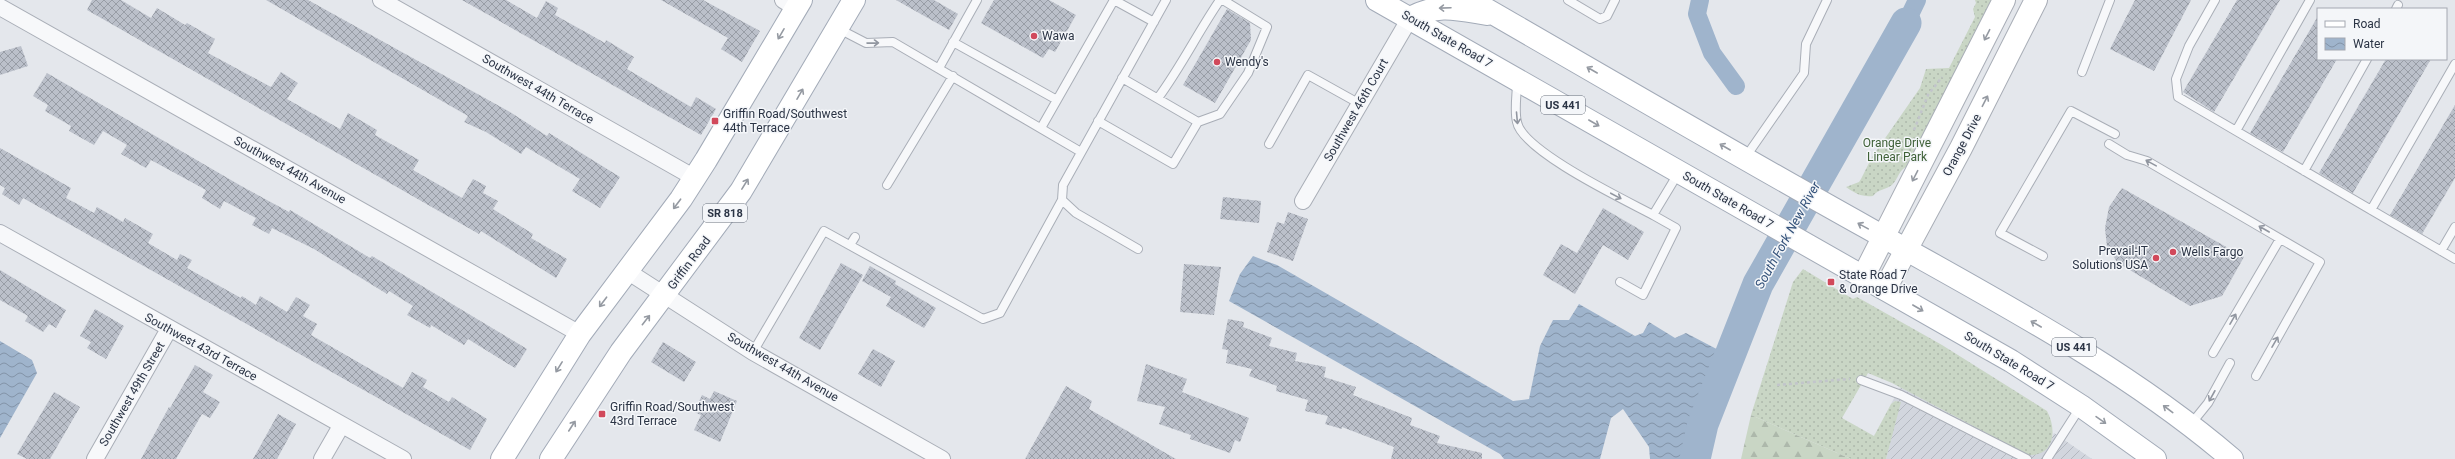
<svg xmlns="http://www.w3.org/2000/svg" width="2455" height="459" viewBox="0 0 2455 459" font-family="Roboto,sans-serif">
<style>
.industrial{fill:url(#industrial-furrows)}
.grass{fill:url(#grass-dots)}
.forest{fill:url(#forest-firs)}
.water{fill:url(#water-waves)}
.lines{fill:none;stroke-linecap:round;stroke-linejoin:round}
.canal{stroke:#9fb4cc;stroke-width:18}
.river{stroke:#9fb4cc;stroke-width:31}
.building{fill:url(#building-cross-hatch)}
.lane-casing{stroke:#a9aeb7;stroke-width:10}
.street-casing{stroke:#a9aeb7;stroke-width:18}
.secondary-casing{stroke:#a9aeb7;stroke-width:24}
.primary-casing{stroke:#a3abb8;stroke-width:24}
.path{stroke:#c2c5cb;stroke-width:2.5;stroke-dasharray:3 3;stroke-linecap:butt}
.lane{stroke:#f7f8fa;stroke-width:8}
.street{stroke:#f7f8fa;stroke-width:16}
.secondary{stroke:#fff;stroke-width:22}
.primary{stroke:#fff;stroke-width:22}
.oneway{stroke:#959aa2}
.oneway2{stroke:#9196a0}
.poi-dot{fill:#d1495b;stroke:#f4f6f9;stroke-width:1.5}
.labels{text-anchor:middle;stroke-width:3;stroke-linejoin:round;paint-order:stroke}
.shield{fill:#f4f6f9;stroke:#676e7b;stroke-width:1}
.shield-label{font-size:11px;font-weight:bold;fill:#2b3445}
.poi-label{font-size:12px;fill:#2b3445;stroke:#f4f6f9;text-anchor:start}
.street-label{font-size:12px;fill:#2b3445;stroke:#f4f6f9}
.park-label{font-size:12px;fill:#3f6138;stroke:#f4f6f9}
.water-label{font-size:13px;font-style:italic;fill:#34527a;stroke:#f4f6f9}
</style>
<defs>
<pattern id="industrial-furrows" width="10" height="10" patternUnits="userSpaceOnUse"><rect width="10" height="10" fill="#d2d6de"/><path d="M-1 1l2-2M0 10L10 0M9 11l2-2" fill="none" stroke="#b4b8c0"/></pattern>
<pattern id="grass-dots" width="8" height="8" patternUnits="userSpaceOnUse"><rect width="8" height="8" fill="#c9d6c5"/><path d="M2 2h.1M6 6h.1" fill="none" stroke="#adb8ab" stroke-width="1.8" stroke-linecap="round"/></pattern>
<pattern id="forest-firs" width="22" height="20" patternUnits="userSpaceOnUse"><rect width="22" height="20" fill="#c9d6c5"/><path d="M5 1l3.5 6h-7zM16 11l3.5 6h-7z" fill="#adb8ab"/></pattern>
<pattern id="water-waves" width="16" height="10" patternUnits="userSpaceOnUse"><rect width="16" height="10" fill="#9fb4cc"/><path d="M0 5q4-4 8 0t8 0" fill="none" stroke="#8293a7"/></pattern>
<pattern id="building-cross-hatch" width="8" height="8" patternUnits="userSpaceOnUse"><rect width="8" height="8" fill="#bbc0ca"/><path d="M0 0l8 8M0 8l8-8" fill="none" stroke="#989da6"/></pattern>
</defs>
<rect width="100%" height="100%" fill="#e4e7ec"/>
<path class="industrial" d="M1900,387l128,68 22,-13 4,-9 38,26h-206l14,-57 -5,-1 -4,3z"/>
<path class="grass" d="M1975,0h21l-88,166c-10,4 -9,12 -16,19 -6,5 -14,4 -19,11 -11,1 -17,-2 -27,-9l13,-5 2,-3 11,-22 48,-69 6,-19 23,-1 26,-51 -2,-8 3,-6z
M1803,269l50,30 4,-2 85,48 105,66c10,18 8,46 -19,44l-136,-72 -24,-10 -26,45 32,18 17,-32 4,-3 6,1 -15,57h-35l-100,-44 42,-133z"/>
<path class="forest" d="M1751,415l100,44h-110z"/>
<path class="water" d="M1253,256l24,9 236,136 16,-2 11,-53 13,-26h16l10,-16 56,32 8,-3 6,-11 26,16 11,-5 44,23 -27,68 -20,35h-33l-1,-12 -26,-38 -12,9 -11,41h-96l-4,-5 -271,-153 11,-27z
M0,341l32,19 5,13 -37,65z"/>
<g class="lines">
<path class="canal" d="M1700,0l-3,14 15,39 24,33
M1906,23l11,-23"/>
<path class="river" d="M1695,459l8,-35 55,-140 148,-261"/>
</g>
<path class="building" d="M92,0h29l30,18 6,-10 28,17 2,-2 28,16 -7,14 63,34 10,-15 17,11 -11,16 53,30 8,-16 29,17 -2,5 44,25 -6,10 49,28 11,-19 13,7 -3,7 15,8 -5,8 40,25 -2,4 36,21 -11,19 -75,-47 -2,3 -392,-224z
M266,0h42l202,112 37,24 2,-3 71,44 -20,31 -28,-17 8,-12 -54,-32 -5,7 -35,-22 -22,-10 4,-6z
M462,0h44l31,18 9,-17 12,7 -3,7 50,28 1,-3 28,17 -7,12 64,38 5,-10 20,12 -15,26z
M661,0h42l57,31 -18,31 -21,-13 7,-11z
M896,0h38l24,14 -9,16z
M994,0h55l27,15 -21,37 -6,-3 -6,9 -62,-35z
M2135,0h56l-37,71 -44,-22z
M2237,0h43l-66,112 -31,-20z
M1227,9l23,14 1,17 -36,63 -32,-18z
M2318,16v43h19l-54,93 -33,-19z
M21,46l7,20 -28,9v-23z
M2386,59h45l-78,134 -34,-20z
M47,73l196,114 46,25 1,-2 80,48 2,-2 155,93 -12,19 -47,-29 -4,6 -33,-20 -1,3 -23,-13 6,-9 -24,-15 -2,3 -73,-45 -42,-21 -3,6 -17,-9 4,-7 -32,-17 -4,8 -18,-11 4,-8 -55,-30 -5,8 -25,-14 6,-9 -24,-14 -9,14 -25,-14 2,-5 -26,-15 3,-6 -15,-9z
M2455,105v73l-33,56 -32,-19z
M0,148l71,40 -5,10 28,15 3,-6 26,15 2,-4 28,16 -5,9 29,17 3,-6 12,6 -5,8 54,30 1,-2 14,9 4,-9 27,16 9,-15 14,8 -7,11 14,8 -6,11 92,53 9,-16 15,8 -4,7 26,15 3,-5 35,22 -17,31 -447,-252 -4,7 -17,-11 3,-6 -5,-3z
M2122,188l122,69 -22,39 -32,10 -72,-43 -11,-16 -2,-19 4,-21z
M1223,197l38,4 -2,22 -39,-4z
M1603,208l41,24 -16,28 -25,-15 -28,49 -32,-19 18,-31 16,9z
M1288,212l20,7 -15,42 -26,-9 10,-30 7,2z
M841,263l22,12 -43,75 -21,-12z
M1184,264l37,3 -7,48 -34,-3z
M870,266l26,15 -1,3 41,24 -12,20 -38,-22 5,-9 -29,-16z
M0,270l66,40 -10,18 -7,-4 -6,8 -18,-11 3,-5 -28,-16z
M95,309l29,17 -18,33 -19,-11 4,-6 -11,-6z
M1228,319l16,3 -1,5 29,11 -3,8 28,7 -2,8 31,6 -2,10 32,10 -3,8 59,23 -2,7 30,11 -3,7 45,10v6h-91l3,-12 -52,-20v2l-17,-5 3,-8 -23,-5 3,-11 -32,-9 1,-5 -28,-10 3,-7 -26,-6 2,-13 -6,-1z
M663,342l33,20 -12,20 -33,-20z
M873,349l22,12 -14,26 -23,-13z
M1146,364l41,15 -5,13 67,26 -9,24 -5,-2 -5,13 -40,-14 1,-4 -32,-11 6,-17 -28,-6z
M195,365l18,10 -10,17 17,10 -10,16 -8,-4 -26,45h-35l28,-52 1,1z
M1066,386l26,15 -3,8 87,50h-151z
M714,391l23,10 -17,41 -26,-12 7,-15 -7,-3 8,-17 8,4z
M54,392l26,15 -30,52h-23l-10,-5z
M278,414l18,10 -19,35h-24z"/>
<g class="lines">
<g class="lane-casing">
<path id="lane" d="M1114,0l40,22
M1568,0l32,19 7,-3 8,-16
M2215,0l-26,46 -13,33 2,18 277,162
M2396,9l2,-4
M839,29l27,14 27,-1 188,110
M953,42l104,58
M939,68l38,-68
M2082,72l28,-72
M1517,82c0,13 -3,28 0,40 5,29 108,78 136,93
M1158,98c23,-31 40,-66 62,-98
M1098,121l75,43 25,-42 -76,-44
M1198,122l22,-8 28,-41 19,-46 -44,-27
M1041,128l73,-128
M2236,131l74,-131
M1269,144l39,-69 52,29
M2109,144l18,11 20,6 173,101 -64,114
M1745,158l59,-85 2,-29 21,-44
M2304,171l63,-112
M887,185l66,-109
M2371,210l84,-146
M850,245l5,-8
M1138,249l-62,-36 -14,-13 1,-15 103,-185
M2441,251l14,-24
M2043,256l-43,-23 71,-122 44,23
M1620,282l23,13 33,-67 -23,-13 26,-43
M753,352l71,-121 159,88 17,-6 62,-113
M2213,353l67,-114
M1861,380l40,15 126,64
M2191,424l17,-21 22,-40
M2047,459l34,-53"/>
</g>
<g class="street-casing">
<path id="street" d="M381,0l314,178
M783,0l13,8
M0,7l580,327
M1303,201l107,-183
M0,233l403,226
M627,271l126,81 189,107
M95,459l74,-130
M322,459l19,-33"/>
</g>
<g class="secondary-casing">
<path id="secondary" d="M1863,277l141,-277
M1885,289l76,-141 75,-148"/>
</g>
<g class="primary-casing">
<path id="primary" d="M1377,0l634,361 70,45 74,53
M1470,0c132,76 263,153 396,227 125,71 256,138 366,232
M1410,18c28,-15 47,-9 77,-4
M502,459l78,-125 101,-135 25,-39 95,-160
M551,459l70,-107 120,-161 113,-191"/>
</g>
<path class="path" d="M1914,130l14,-35 14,-18
M1777,385l73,-6"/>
<use href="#lane" class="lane"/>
<use href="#street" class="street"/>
<use href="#secondary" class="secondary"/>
<use href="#primary" class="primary"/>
</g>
<defs><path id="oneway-shaft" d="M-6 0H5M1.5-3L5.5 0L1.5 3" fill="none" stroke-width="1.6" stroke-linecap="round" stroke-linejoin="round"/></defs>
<g class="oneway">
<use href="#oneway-shaft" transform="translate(1445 8) rotate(178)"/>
<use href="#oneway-shaft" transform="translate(781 34) rotate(120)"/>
<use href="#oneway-shaft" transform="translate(1987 35) rotate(117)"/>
<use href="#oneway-shaft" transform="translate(1592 70) rotate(-150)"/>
<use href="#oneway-shaft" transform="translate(800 94) rotate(-60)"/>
<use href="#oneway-shaft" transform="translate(1985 101) rotate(-63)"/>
<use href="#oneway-shaft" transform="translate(1594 123) rotate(30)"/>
<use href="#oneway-shaft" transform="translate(1725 147) rotate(-150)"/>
<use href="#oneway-shaft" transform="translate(1915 176) rotate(117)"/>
<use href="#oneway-shaft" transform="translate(745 184) rotate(-58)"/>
<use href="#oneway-shaft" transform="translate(677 204) rotate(127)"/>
<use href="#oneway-shaft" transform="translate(1863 226) rotate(-151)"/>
<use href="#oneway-shaft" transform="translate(603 302) rotate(127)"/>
<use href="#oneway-shaft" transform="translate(1918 308) rotate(30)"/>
<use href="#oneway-shaft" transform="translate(646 320) rotate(-52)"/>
<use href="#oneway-shaft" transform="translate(2036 324) rotate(-150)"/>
<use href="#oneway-shaft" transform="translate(559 367) rotate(122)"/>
<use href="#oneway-shaft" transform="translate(2168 409) rotate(-143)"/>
<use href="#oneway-shaft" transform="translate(2101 420) rotate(35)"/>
<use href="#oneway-shaft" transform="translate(572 426) rotate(-57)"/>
</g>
<g class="oneway2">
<use href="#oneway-shaft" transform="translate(873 43) rotate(-1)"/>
<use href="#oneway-shaft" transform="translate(1517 118) rotate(85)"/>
<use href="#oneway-shaft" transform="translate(2151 163) rotate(-151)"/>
<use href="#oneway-shaft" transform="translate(1616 196) rotate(28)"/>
<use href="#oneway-shaft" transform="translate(2264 229) rotate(-150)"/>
<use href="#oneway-shaft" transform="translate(2233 319) rotate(-60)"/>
<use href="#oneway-shaft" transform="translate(2275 342) rotate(-60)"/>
<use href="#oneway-shaft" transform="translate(2212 396) rotate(119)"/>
</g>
<g class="poi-dot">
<circle cx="1034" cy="36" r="4"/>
<circle cx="1217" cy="62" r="4"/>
<rect x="711" y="117" width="8" height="8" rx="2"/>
<circle cx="2173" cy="252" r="4"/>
<circle cx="2156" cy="258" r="4"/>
<rect x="1827" y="278" width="8" height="8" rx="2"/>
<rect x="598" y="410" width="8" height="8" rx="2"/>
</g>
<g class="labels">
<g class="shield">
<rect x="1541" y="96" width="44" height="18" rx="3"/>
<rect x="703" y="204" width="44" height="18" rx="3"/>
<rect x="2052" y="338" width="44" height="18" rx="3"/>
</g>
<g class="shield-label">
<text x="1563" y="109">US 441</text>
<text x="725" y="217">SR 818</text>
<text x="2074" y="351">US 441</text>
</g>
<g class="poi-label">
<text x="1042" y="40">Wawa</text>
<text x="1225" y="66">Wendy's</text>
<text x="723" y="118">Griffin Road/Southwest<tspan x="723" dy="14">44th Terrace</tspan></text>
<text x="2148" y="255" text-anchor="end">Prevail-IT<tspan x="2148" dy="14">Solutions USA</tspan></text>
<text x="2181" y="256">Wells Fargo</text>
<text x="1839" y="279">State Road 7<tspan x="1839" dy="14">&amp; Orange Drive</tspan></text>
<text x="610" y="411">Griffin Road/Southwest<tspan x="610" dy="14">43rd Terrace</tspan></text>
</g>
<g class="street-label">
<text transform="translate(1447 39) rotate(30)" y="4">South State Road 7</text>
<text transform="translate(538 89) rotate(30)" y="4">Southwest 44th Terrace</text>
<text transform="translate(1356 110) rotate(-60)" y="4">Southwest 46th Court</text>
<text transform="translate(1962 145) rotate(-62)" y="4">Orange Drive</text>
<text transform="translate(290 170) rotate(29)" y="4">Southwest 44th Avenue</text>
<text transform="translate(1728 200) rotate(30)" y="4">South State Road 7</text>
<text transform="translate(689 263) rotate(-53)" y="4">Griffin Road</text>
<text transform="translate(201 347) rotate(29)" y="4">Southwest 43rd Terrace</text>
<text transform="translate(2009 361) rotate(31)" y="4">South State Road 7</text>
<text transform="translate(783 367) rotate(30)" y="4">Southwest 44th Avenue</text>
<text transform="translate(132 394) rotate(-60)" y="4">Southwest 49th Street</text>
</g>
<g class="park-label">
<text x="1897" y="147">Orange Drive<tspan x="1897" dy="14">Linear Park</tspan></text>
</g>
<g class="water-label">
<text transform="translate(1787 235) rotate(-61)" y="5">South Fork New River</text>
</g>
</g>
<rect x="2317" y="8" width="130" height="52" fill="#f4f6f9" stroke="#a4a8b1"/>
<rect x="2325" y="21" width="20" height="6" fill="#ffffff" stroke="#a4a8b1"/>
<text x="2353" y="28" font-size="12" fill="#2b3445">Road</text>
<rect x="2325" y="38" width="20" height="12" fill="url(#water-waves)" stroke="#a4a8b1"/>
<text x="2353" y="48" font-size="12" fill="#2b3445">Water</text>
</svg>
